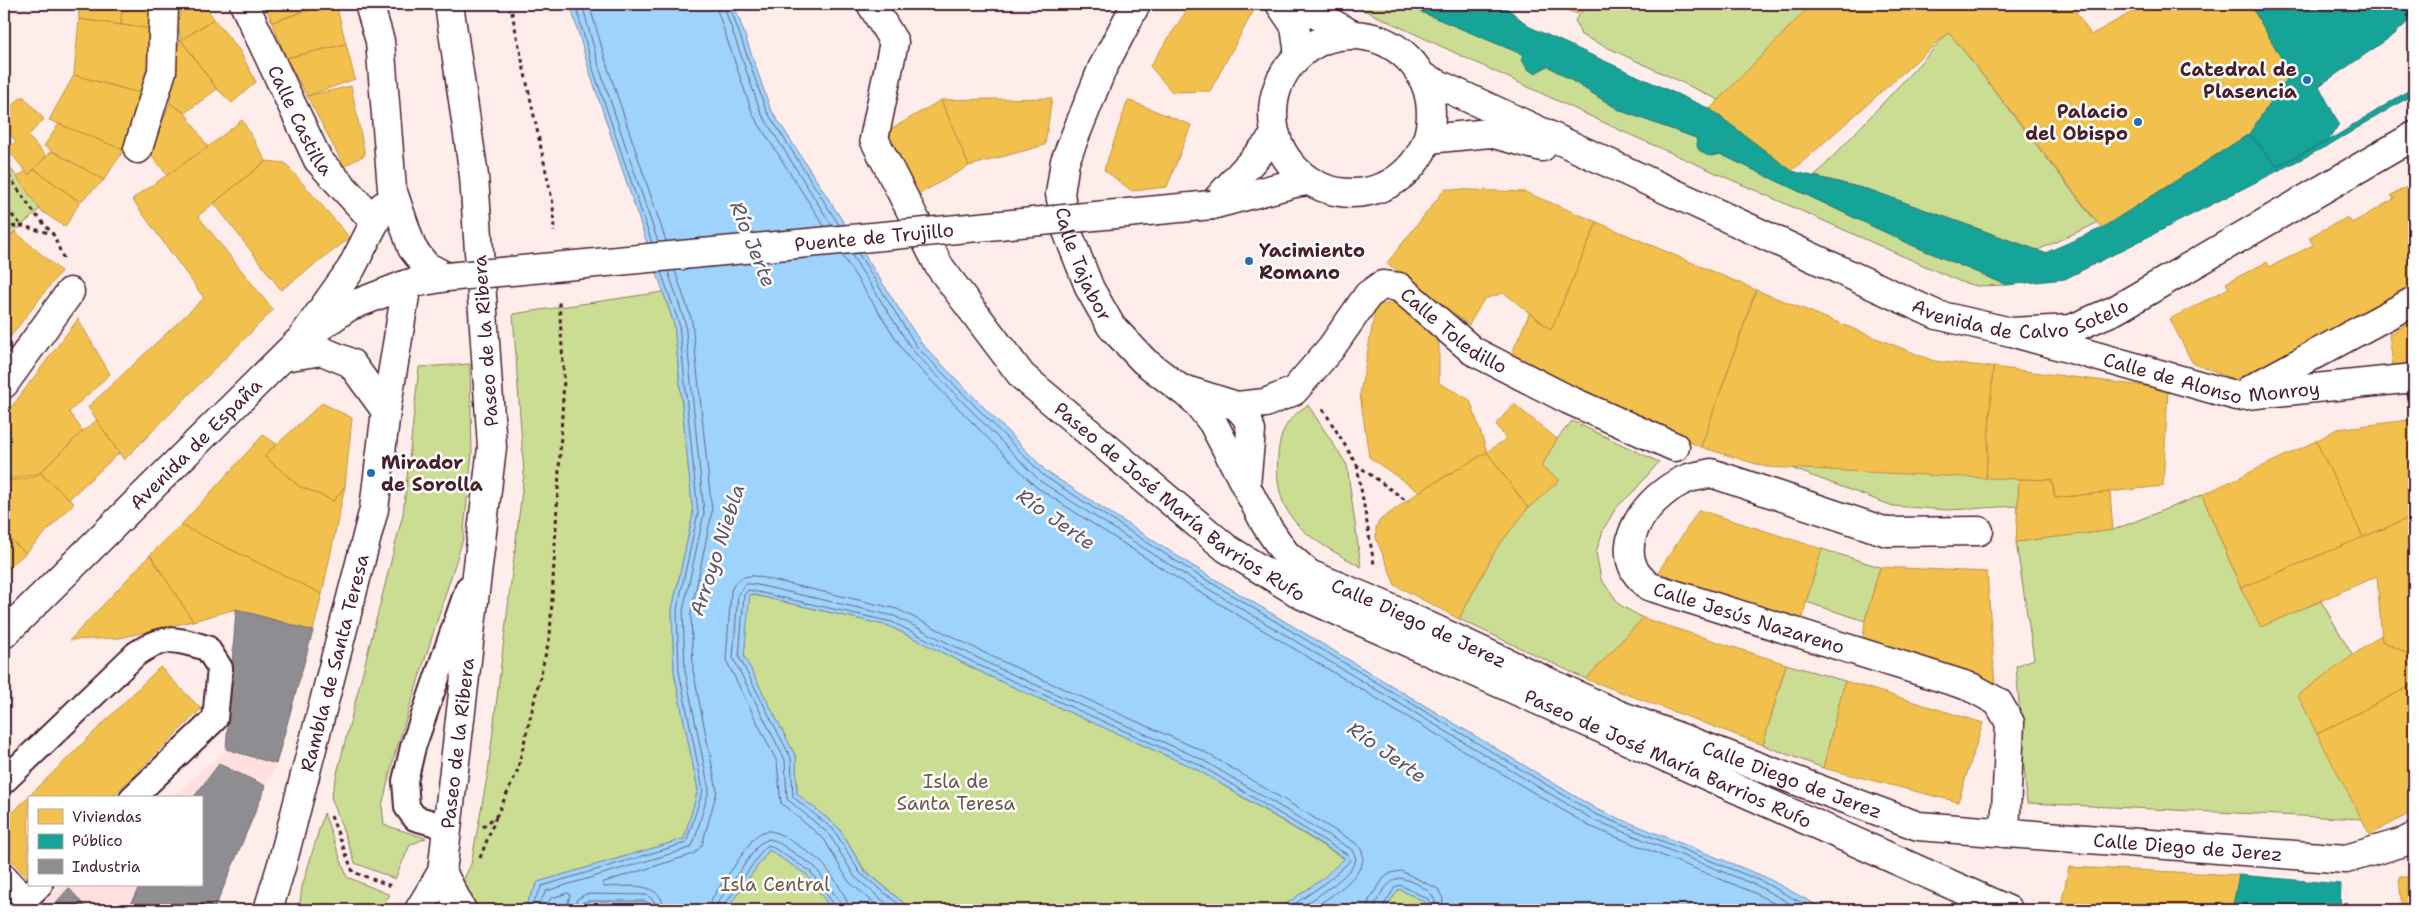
<svg xmlns="http://www.w3.org/2000/svg" width="2418" height="914" viewBox="0 0 2418 914" font-family="'Shantell Sans',sans-serif">
<style>
.built{fill:#ffe0de}
.green{fill:#cbdd92;stroke:#8a7e5e}
.water{fill:#9dd3fc;stroke:#7c8ba8}
.homes{fill:#f2c14e;stroke:#c09044}
.public{fill:#17a398;stroke:#267b77}
.industry{fill:#8d8d92;stroke:#796c73}
.lines{fill:none;stroke-linecap:round;stroke-linejoin:round}
.shore{stroke:#6b677f;stroke-width:1}
.lane-casing{stroke:#4a1f2b;stroke-width:28}
.street-casing{stroke:#4a1f2b;stroke-width:31}
.secondary-casing{stroke:#4a1f2b;stroke-width:31}
.path{stroke:#4a1f2b;stroke-width:3;stroke-dasharray:4 4;stroke-linecap:butt}
.lane{stroke:#fff;stroke-width:24}
.street{stroke:#fff;stroke-width:28}
.secondary{stroke:#fff;stroke-width:28}
.secondary-bridge-casing{stroke:#4a1f2b;stroke-width:31;stroke-linecap:butt}
.secondary-bridge{stroke:#fff;stroke-width:28}
.poi-dot{fill:#1f6fb2;stroke:#fff;stroke-width:2}
.labels{text-anchor:middle;stroke-width:5;stroke-linejoin:round;paint-order:stroke}
.poi-label{font-size:19px;font-weight:bold;fill:#4a1f2b;stroke:#fff;text-anchor:end}
.street-label{font-size:19px;fill:#4a1f2b;stroke:#fff}
.park-label{font-size:19px;fill:#71584a;stroke:#fff}
.water-label{font-size:20px;font-style:italic;fill:#63556a;stroke:#fff}
</style>
<rect width="100%" height="100%" fill="#ffedec"/>
<filter id="ink" filterUnits="userSpaceOnUse"><feTurbulence type="fractalNoise" baseFrequency=".02" numOctaves="2"/><feDisplacementMap in="SourceGraphic" scale="10" xChannelSelector="R" yChannelSelector="G"/><feConvolveMatrix kernelMatrix="1 2 1 2 8 2 1 2 1" color-interpolation-filters="sRGB"/></filter>
<g filter="url(#ink)">
<path class="built" d="M226,749l50,15 -62,146h-178l26,-25h139v-87h-30z"/>
<path class="green" d="M1351,4h51l122,51 -2,5 4,8 9,5 13,-7 73,45 75,27 2,11c8,5 13,9 22,5l194,92 93,39 -30,1 -16,-4 -337,-150z
M1588,4h208l10,6 -87,90 -138,-65 -6,-15z
M1949,32l148,191 -59,27 -168,-60 -55,-14z
M4,161l38,46 -38,35z
M663,292l11,32 19,190 -21,96 2,62 24,118 -14,49 -146,43 -15,28h-74l22,-46 17,-92 36,-298 -11,-160z
M470,364l2,90 -9,85 -69,218 -12,49 2,19 42,13 -16,7 -15,34 -40,-16 -24,-66 72,-283 16,-147z
M1308,405l39,60 14,102c-51,-29 -89,-45 -83,-112 2,-24 10,-38 30,-50z
M1572,421l87,41 -25,29 -18,17 -12,20 -8,24 5,27 19,26 23,13 -57,61 -127,-60 37,-70 32,-41 31,-28 -18,-13 16,-28z
M1791,468l228,11 -1,27 -70,4 -55,-4z
M2202,495l39,93 20,38 60,-25 32,55 -55,39 64,124 -335,-16 -11,-137 18,-7 -18,-117 97,-12z
M1822,549l58,18 -15,54 -59,-19z
M749,594l140,32 102,51 205,92 149,90 -24,21 -44,30h-352l-19,-5 -42,-36 -26,-42 -41,-33 -1,-37 -52,-101z
M1786,664l59,17 -22,87 -60,-23z
M324,813l23,64 43,18 -11,15h-80l3,-23z
M769,850l38,25 25,35h-106z
M1399,889l26,13 -5,8h-36z"/>
<path class="water" d="M570,4h164l36,104 151,235 126,129 146,94 405,244 165,66 63,34h-406l5,-8 -26,-13 -15,21h-107l44,-30 24,-22 -149,-89 -205,-92 -102,-51 -139,-32 -6,62 52,101 1,37 41,33 26,43 42,35 19,5h-93l-25,-35 -38,-25 -43,60h-80l-2,-4h-58l-2,4h-61l15,-28 146,-43 14,-49 -24,-118 -2,-62 21,-96 -19,-190 -84,-251z"/>
<path class="homes" d="M78,4h44l-1,21 -42,-6z
M122,4h30l1,25 -32,-4z
M192,4h12l10,15 -33,21 -5,-24z
M264,4h63l-55,18z
M327,4h9l10,40 -60,14 -14,-36z
M1191,4h57l7,4 -45,83 -38,1 -22,-26z
M1552,4h34l-9,10z
M1800,4h271l20,31 55,-31h104l40,69 -41,61 -147,94 -153,-196 -157,139 -82,-62 96,-99z
M79,19l74,10 -10,65 -69,-19z
M214,19l25,31 17,32 -24,21 -15,-14 -36,-49z
M181,40l36,49 -32,24 -15,-10v-59z
M346,44l9,35 -48,17 -21,-38z
M74,75l69,19 -14,58 -80,-32z
M351,86l14,69 -21,11 -37,-70z
M23,96l21,23 -16,17 18,20 -17,19 -22,-26 9,-8 -12,-12v-17z
M1052,98l-7,47 -76,21 -28,-66z
M941,100l28,66 -64,36 -31,-63z
M1128,100l63,25 -24,62 -35,4 -28,-21z
M170,103l15,10 23,34 -41,28 -17,-22z
M242,120l24,41 -68,55 75,94 -149,150 -36,-53 116,-109 -72,-99 76,-52z
M59,124l65,26 -20,30 -60,-34z
M52,151l52,29 -24,22 -46,-33z
M266,161l19,2 65,75 -69,52 -67,-87z
M34,169l46,33 -15,25 -25,-17 -23,-33 9,-6 3,4z
M2414,183v107l-174,92 -48,-20 -22,-43 59,-31 -3,-5 41,-21 3,5 43,-22 -4,-8 39,-20 4,6 42,-24 -3,-4z
M1445,189l80,3 72,30 -46,108 -47,-37 -20,6 -15,26 -82,-62z
M1597,222l159,68 -55,157 -193,-85 22,-50 21,18z
M15,232l46,39 -57,74v-103z
M1756,290l178,71 59,6 -7,111 -220,-11 -65,-20z
M1398,303l41,33v47l31,17 17,52 -68,40 -50,-35 -9,-63 16,-89z
M78,319l32,55 -41,38 14,19 -48,46 -31,5v-65z
M2414,320v49l-20,3 -5,-38z
M1993,367l175,22 -5,97 -108,12 -3,-18 -66,-2z
M322,403l30,15 -7,68 -11,15 -35,-15 -35,-30z
M1514,404l43,35 -16,28 19,13 -32,28 -41,-56 19,-13 -10,-15z
M97,420l22,33 -50,46 -29,-26 43,-42z
M2409,420l5,13v83l-51,21 -47,-96 21,-12z
M263,435l14,9 -13,12 35,30 35,15 11,-15 -23,108 -141,-69z
M2316,441l47,96 -122,51 -39,-93z
M1487,452l41,56 -32,41 -37,70 -64,-34 -19,-47v-11l4,-7 39,-28z
M40,473l34,30 -48,50 -22,-19v-54z
M2019,479l33,1 3,18 55,-6 3,38 -97,12z
M1699,510l123,39 -16,53 -4,21 -33,-10 -111,-41z
M2414,516v141l-32,-16 -5,-65 -116,51 -20,-39z
M181,525l141,69 -9,37 -77,-22 -43,12 -43,-66z
M4,534l22,19 -22,18z
M150,555l43,66 -73,17 -50,2z
M1880,567l107,5 8,114 -133,-41 3,-24z
M1643,618l143,46 -23,81 -177,-66z
M2381,635l1,6 32,16v27l-97,50 -19,-39z
M160,667l41,42 -90,89h-82l-1,81 -24,-27v-31z
M1845,681l138,42 -25,79 -135,-34z
M2414,684v127l-44,24 -53,-101z
M2069,867l170,8 -7,35h-172z
M2399,877h15v33h-12z"/>
<path class="public" d="M1402,4h100l28,23 180,82 82,62 78,19 175,63 57,-25 147,-94 28,32 51,-25 86,-54v7l-85,51 -264,134 -58,6 -93,-39 -194,-92 -9,2 -5,-1 -8,-6 -2,-11 -75,-27 -73,-45 -13,7 -5,-2 -8,-11 2,-5z
M2250,4h164v12l-19,18 -76,52 20,38 -11,17 -51,25 -28,-32 41,-61z
M2239,875l102,9 -1,26h-108z"/>
<path class="industry" d="M236,609l77,22 -37,133 -50,-15z
M219,764l47,22 -52,124h-87l13,-25h61v-87h-8z
M69,888l19,22h-39z"/>
<g class="lines">
<path class="shore" d="M575,4l19,68 58,171
M582,4l18,66 58,172
M589,4l19,64 58,173
M715,4l38,111 71,111
M723,4l38,109 71,113
M729,4l37,106 73,115
M858,253l59,94 127,129 146,94 405,244 166,67 54,29
M851,254l62,97 127,130 147,95 405,243 166,67 44,24
M842,255l65,101 129,131 147,95 406,244 166,67 31,17
M529,910l13,-24 144,-43 17,-53 -24,-119 -2,-61 21,-97 -19,-190 -18,-51
M536,910l10,-19 144,-43 4,-6 15,-52 -24,-119 -2,-60 21,-98 -19,-191 -17,-51
M544,910l7,-12 17,-5 2,2 -4,15
M573,910l4,-11 9,-5 61,1 7,6 3,9
M580,910l2,-7 5,-2h58l4,3 2,6
M664,910c-1,-31 -39,-23 -60,-23l-2,-3 2,-2 90,-28 8,-9 15,-54 -24,-121 -2,-58 21,-100 -20,-191 -17,-50
M709,910l3,-12 41,-59c5,-5 10,-8 17,-8 11,1 41,23 50,30 9,9 29,37 29,49
M716,910l2,-8 41,-58 10,-5 7,2 39,26 25,35 2,8
M723,910l1,-4 40,-58 5,-3 41,26 25,35 1,4
M883,910l-34,-28 -25,-43 -43,-36 -4,-41 -51,-102 5,-69c4,-11 12,-16 24,-15l142,33 102,51 206,92 149,90c31,23 -26,56 -44,68
M894,910l-39,-33 -26,-43 -42,-35 -2,-39 -52,-102 5,-64 7,-10h8l141,32 102,51 205,92 150,90 5,9c-2,17 -45,42 -59,52
M906,910l-46,-37 -26,-43 -41,-33 -2,-39 -52,-101 5,-62 4,-5 144,32 101,50 205,92 150,91 2,5 -3,4 -23,20 -38,26
M1367,910l2,-10 15,-22 7,-5 10,-2 37,18 5,10 -1,11
M1374,910c1,-11 15,-30 26,-32 14,3 42,15 34,32
M1381,910l14,-23 5,-2 28,14 2,5 -4,6"/>
<g class="lane-casing">
<path id="lane" d="M4,781l132,-127c30,-20 39,-15 71,-6l13,20 -5,51 -83,79
M447,827l-32,-9 -8,-11 -2,-26 8,-34 55,-159
M4,876l21,23 15,-14"/>
</g>
<g class="street-casing">
<g id="street">
<path id="s1" d="M244,4l74,156 57,62"/>
<path d="M369,4l11,37 12,148 20,59 14,18 21,11"/>
<path id="s2" d="M871,4l23,38 -20,97 65,127 83,110 204,172 76,47 706,315"/>
<path id="s3" d="M1136,4l-34,65 -37,92 -5,33 7,37 23,58 21,37 33,35 51,39 18,23 53,102 19,28 24,21 72,30 236,110 301,112 428,33 58,-17 10,-5"/>
<path d="M1280,4l15,22 4,29"/>
<path d="M1298,4l53,30"/>
<path d="M138,149l24,-78 2,-67"/>
<path id="s4" d="M2018,334l219,62 177,-18"/>
<path d="M301,339l50,-70 32,-63"/>
<path d="M284,357l38,-6 29,12 35,48"/>
<path d="M4,384l66,-92"/>
<path id="s5" d="M1186,390l51,16 28,-3 29,-12 37,-43 37,-53 14,-10 17,2 74,64 96,49 106,47"/>
<path d="M2249,390l165,-89"/>
<path d="M1237,406l10,11 4,14 -5,54"/>
<path id="s6" d="M1979,531l-92,1 -176,-59c-7,2 -15,3 -22,5 -33,12 -74,56 -54,93 3,6 9,10 13,15l323,101 27,15 12,21 -5,110"/>
<path d="M442,872l20,38"/>
<path id="s7" d="M268,910l14,-46 92,-355 12,-98 21,-127"/>
<path id="s8" d="M419,910l23,-38 50,-425 -18,-271 -25,-172"/>
</g>
</g>
<g class="secondary-casing">
<g id="secondary">
<circle cx="1352" cy="114" r="79"/>
<path id="s9" d="M1423,77l514,238 74,17 60,-3 44,-19 299,-174"/>
<path d="M1428,139l62,-6 52,14"/>
<path d="M1212,205l83,-22 14,-2"/>
<path d="M1212,205l64,-70"/>
<path id="s10" d="M4,634l293,-291 51,-36 59,-23 40,-7"/>
</g>
</g>
<path class="path" d="M510,4l43,200 1,28
M4,169l31,45 18,20 11,26
M4,202l7,12
M4,214h7l11,12
M4,227l18,-1 31,8
M1323,409l34,56 51,37
M1357,465l17,99
M331,816l22,56 41,15
M483,827l14,-12 20,-43 33,-136 14,-257 -5,-78
M480,858l16,-41"/>
<use href="#lane" class="lane"/>
<use href="#street" class="street"/>
<use href="#secondary" class="secondary"/>
<g class="secondary-bridge-casing">
<g id="secondary-bridge">
<path id="s11" d="M447,277l765,-72"/>
</g>
</g>
<use href="#secondary-bridge" class="secondary-bridge"/>
</g>
</g>
<g class="poi-dot">
<circle cx="2307" cy="80" r="5"/>
<circle cx="2138" cy="122" r="5"/>
<circle cx="1249" cy="261" r="5"/>
<circle cx="371" cy="473" r="5"/>
</g>
<g class="labels">
<g class="poi-label">
<text x="2297" y="76">Catedral de<tspan x="2297" dy="22">Plasencia</tspan></text>
<text x="2128" y="118">Palacio<tspan x="2128" dy="22">del Obispo</tspan></text>
<text x="1259" y="257" text-anchor="start">Yacimiento<tspan x="1259" dy="22">Romano</tspan></text>
<text x="381" y="469" text-anchor="start">Mirador<tspan x="381" dy="22">de Sorolla</tspan></text>
</g>
<g class="street-label">
<text dy="7" stroke="none"><textPath href="#s1" startOffset="129">Calle Castilla</textPath></text>
<text dy="7" stroke="none"><textPath href="#s11" startOffset="429">Puente de Trujillo</textPath></text>
<text dy="7" stroke="none"><textPath href="#s3" startOffset="280">Calle Tajabor</textPath></text>
<text dy="7" stroke="none"><textPath href="#s9" startOffset="652">Avenida de Calvo Sotelo</textPath></text>
<text dy="7" stroke="none"><textPath href="#s5" startOffset="339">Calle Toledillo</textPath></text>
<text transform="translate(485 341) rotate(-94)" y="7">Paseo de la Ribera</text>
<text dy="7" stroke="none"><textPath href="#s4" startOffset="200">Calle de Alonso Monroy</textPath></text>
<text dy="7" stroke="none"><textPath href="#s10" startOffset="270">Avenida de España</textPath></text>
<text dy="7" stroke="none"><textPath href="#s2" startOffset="626">Paseo de José María Barrios Rufo</textPath></text>
<text dy="7" stroke="none"><textPath href="#s6" startOffset="546">Calle Jesús Nazareno</textPath></text>
<text dy="7" stroke="none"><textPath href="#s3" startOffset="791">Calle Diego de Jerez</textPath></text>
<text dy="7" stroke="none"><textPath href="#s7" startOffset="256">Rambla de Santa Teresa</textPath></text>
<text dy="7" stroke="none"><textPath href="#s8" startOffset="174">Paseo de la Ribera</textPath></text>
<text dy="7" stroke="none"><textPath href="#s2" startOffset="1181">Paseo de José María Barrios Rufo</textPath></text>
<text dy="7" stroke="none"><textPath href="#s3" startOffset="1196">Calle Diego de Jerez</textPath></text>
<text dy="7" stroke="none"><textPath href="#s3" startOffset="1601">Calle Diego de Jerez</textPath></text>
</g>
<g class="park-label">
<text x="956" y="788">Isla de<tspan x="956" dy="22">Santa Teresa</tspan></text>
<text x="775" y="891">Isla Central</text>
</g>
<g class="water-label">
<text transform="translate(753 244) rotate(68)" y="7">Río Jerte</text>
<text transform="translate(1056 519) rotate(35)" y="7">Río Jerte</text>
<text transform="translate(717 550) rotate(-72)" y="7">Arroyo Niebla</text>
<text transform="translate(1387 752) rotate(35)" y="7">Río Jerte</text>
</g>
</g>
<rect width="2418" height="914" fill="none" stroke="#fff" stroke-width="20"/>
<rect x="10" y="10" width="2398" height="894" fill="none" stroke="#4a1f2b" stroke-width="2" filter="url(#ink)"/>
<rect x="28" y="796" width="175" height="90" fill="#ffffff" stroke="#b7a5aa"/>
<rect x="38" y="809" width="25" height="15" fill="#f2c14e" stroke="#b7a5aa"/>
<text x="72" y="822" font-size="15" fill="#4a1f2b">Viviendas</text>
<rect x="38" y="834" width="25" height="15" fill="#17a398" stroke="#b7a5aa"/>
<text x="72" y="846" font-size="15" fill="#4a1f2b">Público</text>
<rect x="38" y="859" width="25" height="15" fill="#8d8d92" stroke="#b7a5aa"/>
<text x="72" y="872" font-size="15" fill="#4a1f2b">Industria</text>
</svg>
